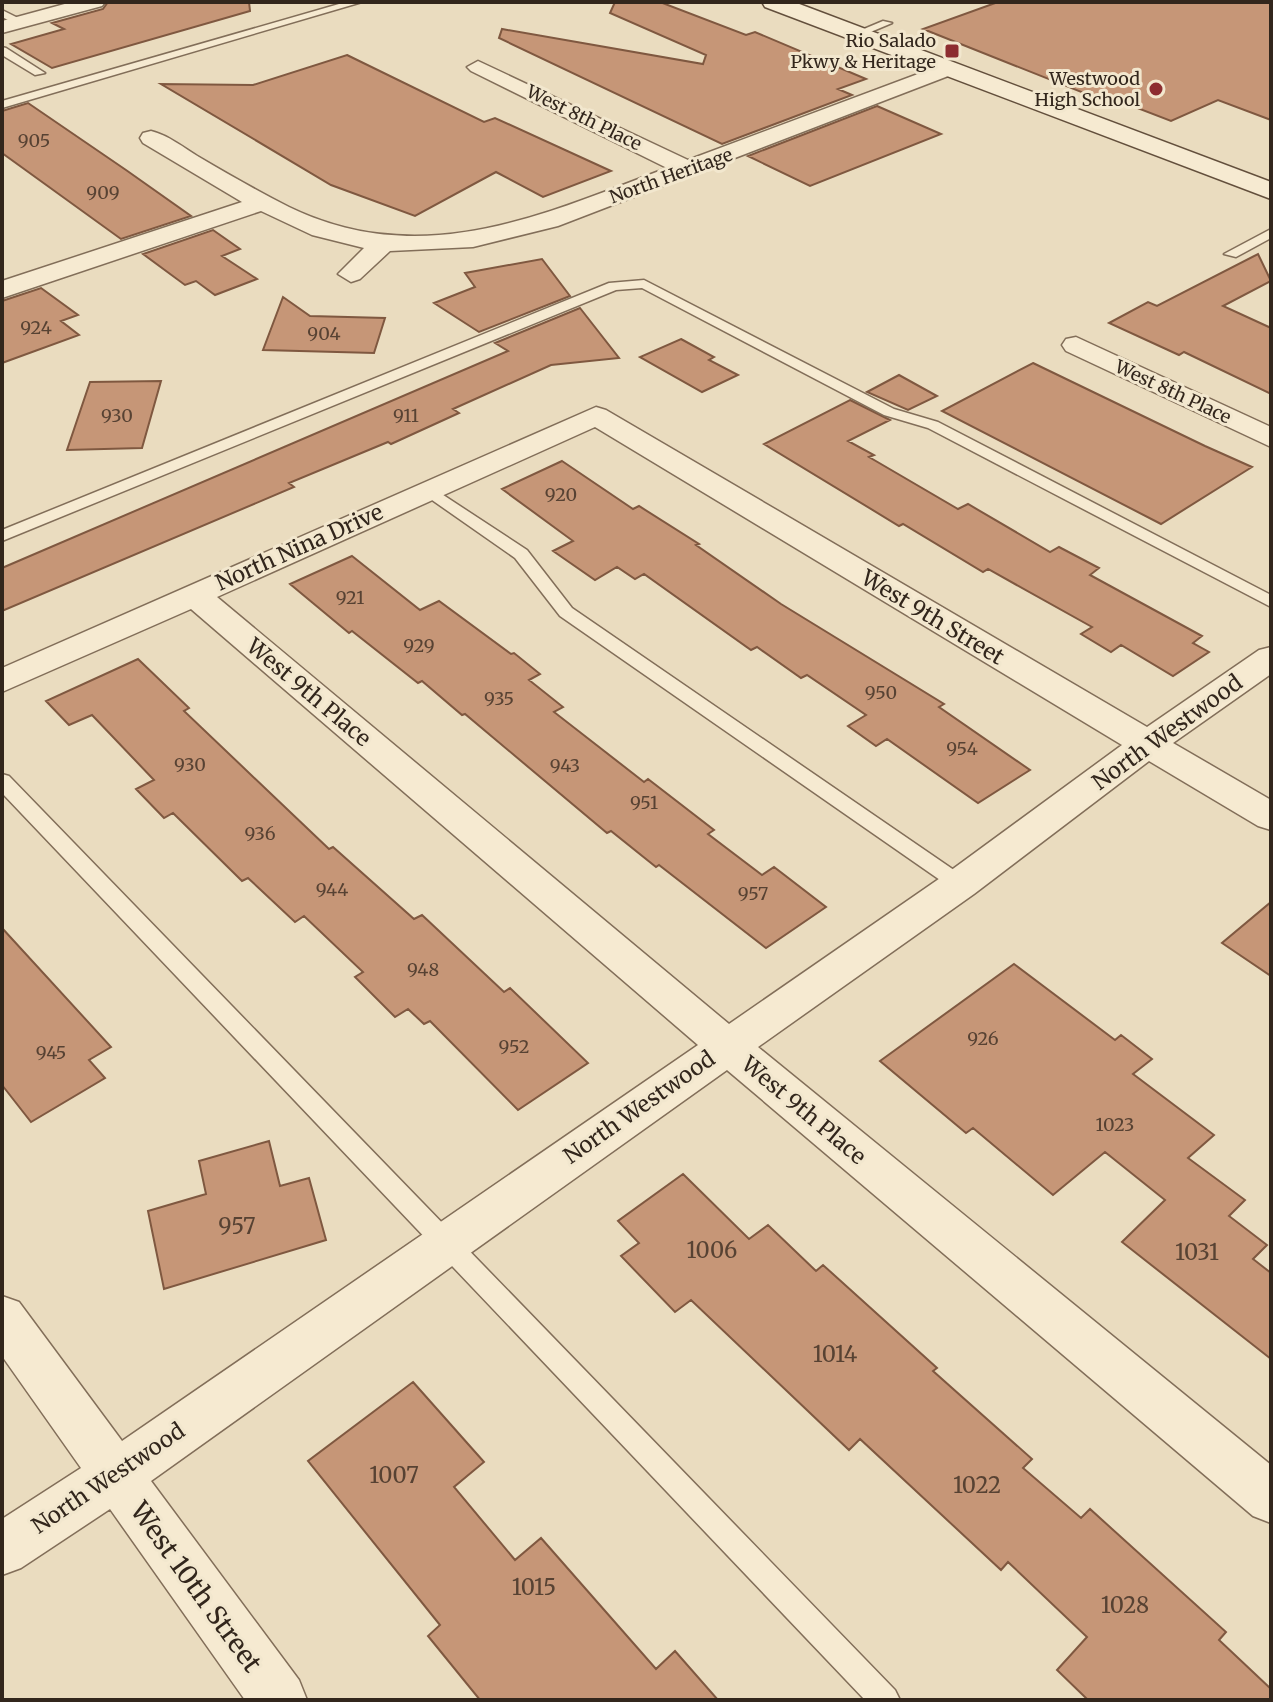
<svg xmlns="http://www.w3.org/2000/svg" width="1273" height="1702" viewBox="0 0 1273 1702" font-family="Merriweather,serif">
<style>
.building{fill:#c69677;stroke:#7f5840;stroke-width:2}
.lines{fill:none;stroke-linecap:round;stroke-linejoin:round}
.service-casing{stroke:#826e59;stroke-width:3}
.minor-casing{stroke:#826e59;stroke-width:3}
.secondary-casing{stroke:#634f3c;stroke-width:3}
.service{fill:#f6ead1;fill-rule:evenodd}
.minor{fill:#f6ead1;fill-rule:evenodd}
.secondary{fill:#f6ead1;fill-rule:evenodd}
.poi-dot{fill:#8d2d30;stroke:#f2e7ce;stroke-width:3}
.labels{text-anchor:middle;stroke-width:6;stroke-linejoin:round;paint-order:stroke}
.far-poi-label{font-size:18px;fill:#32261c;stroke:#f2e7ce;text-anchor:end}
.far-street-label{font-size:18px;fill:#32261c;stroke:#f2e7ce}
.number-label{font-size:18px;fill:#574233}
.street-label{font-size:22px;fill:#32261c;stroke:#f2e7ce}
.near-number-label{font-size:22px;fill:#574233}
.near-street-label{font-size:26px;fill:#32261c;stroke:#f2e7ce}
</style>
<rect width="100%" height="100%" fill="#eadcbf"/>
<path class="building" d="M108,2h141l1,9 -198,57 -41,-24 53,-15 -12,-6 51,-14z
M615,2h45l86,33 9,-3 111,47 -28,10 14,6 -130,49 -223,-106 3,-9 201,35 3,-9 -96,-42z
M998,2h273v118l-53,-20 -47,21 -49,-19 -8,3 -191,-76z
M347,55l137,67 11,-4 116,53 -68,26 -47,-25 -81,44 -84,-31 -170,-101 92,1z
M28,103l98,67 65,46 -70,23 -119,-86v-42z
M877,106l64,28 -131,52 -62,-30z
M213,230l27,19 -18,7 35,23 -42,16 -19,-14 -11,4 -42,-31z
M1258,254l13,27 -48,25 48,22v66l-87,-42 -5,3 -70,-32 39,-21 9,4z
M542,259l28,37 -91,36 -45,-29 41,-16 -10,-14z
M41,288l37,27 -17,6 18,14 -77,28v-62z
M283,297l27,19 75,2 -11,35 -111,-3z
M580,308l39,50 -68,7 -98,44 6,4 -68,31 -3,-2 -99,41 5,4 -292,124v-43l506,-217 -13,-8z
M681,339l33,18 -5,3 29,15 -36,17 -62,-35z
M1033,363l172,83 47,21 -91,57 -219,-113z
M899,375l38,21 -29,14 -41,-18z
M161,381l-19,67 -75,2 23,-68z
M850,400l40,20 -42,21 26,14 -5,2 89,52 10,-5 82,48 9,-5 40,21 -9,7 112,61 -9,7 16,9 -36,24 -52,-31 -10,7 -30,-18 11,-7 -104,-58 -5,3 -80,-48 -4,2 -135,-82z
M562,461l71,48 6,-3 60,38 -3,1 85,59 163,100 -5,3 91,63 -52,33 -91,-64 -11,7 -28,-20 18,-11 -59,-40 -6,3 -44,-31 -6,3 -107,-76 -9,5 -18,-12 -22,13 -42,-29 20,-10 -71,-52z
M352,556l68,54 19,-9 72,53 3,-1 26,21 -11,6 34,27 -9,5 90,70 4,-3 66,51 -6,4 54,41 12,-8 52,40 -60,41 -107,-83 -3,2 -45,-36 -4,2 -142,-119 -3,1 -40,-34 -4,2 -66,-52 -3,2 -59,-49z
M138,659l51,49 -5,3 145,138 4,-2 81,72 8,-4 82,77 6,-4 78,75 -70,47 -88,-89 -6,3 -16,-15 -13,8 -40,-40 8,-5 -59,-56 -9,6 -47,-44 -6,3 -69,-68 -9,5 -28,-29 18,-9 -62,-65 -23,10 -23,-24z
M1271,902v74l-49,-33z
M2,928l109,119 -22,13 16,18 -74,44 -29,-37z
M1014,964l101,76 6,-5 31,24 -19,15 81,61 -26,23 57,42 -16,16 38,29 -14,14 18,14v86l-149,-117 43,-42 -60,-48 -52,43 -80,-67 -7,5 -86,-72z
M269,1141l11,45 29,-8 17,62 -162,49 -16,-78 58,-17 -7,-33z
M683,1174l66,65 19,-14 48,46 7,-6 114,103 -4,3 99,88 -9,9 58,50 9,-9 136,123 -7,8 52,49v11h-183l-31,-30 30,-33 -79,-75 -7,8 -141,-131 -11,11 -158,-150 -16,12 -54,-56 18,-13 -21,-22z
M413,1382l71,80 -30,25 61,73 26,-22 115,131 19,-18 43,49h-238l-52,-64 12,-11 -132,-164z"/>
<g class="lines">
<g class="service-casing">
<path id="service" d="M346,2h16l-360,106v-7z
M2,10l20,10 1,2 -5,3 -16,-8z
M883,21l9,2 -31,13 -9,-2z
M2,47l4,1 39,25 -10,2 -33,-20z
M1271,229v9l-35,19 -12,-3z
M644,280l250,129 44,13 333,173v12l-343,-179 -44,-13 -242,-127 -26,2 -614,251v-11l607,-247z
M428,485l99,65 45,58 395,271 3,5 -3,5h-14l-393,-273 -45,-58 -93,-65v-6z
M2,774l7,2 886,914 5,10h-35l-863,-907z"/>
</g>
<g class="minor-casing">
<path id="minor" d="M72,2h33l-3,4 -100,27v-12z
M478,61l210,99 254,-95h14l4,4 -4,4 -398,153 -85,21 -83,4 -30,28 -9,3 -13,-8 26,-26 -52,-13 -51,-24 -259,87v-17l240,-79 -99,-59 -3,-5 3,-5 8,-2c17,4 33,17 48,26 29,17 60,35 90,50 133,64 251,9 378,-39l-196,-97 -4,-4z
M1076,337l195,90v20l-205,-96 -4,-6 4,-6z
M596,407l10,3 541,317 112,-77 12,-3v27l-98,69 98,57v30l-13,-4 -109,-65 -175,133 -216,153 513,418v58l-18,-7 -526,-446 -576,411 148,199 8,20h-62l-135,-191 -89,59 -19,7v-56l79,-51 -79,-112v-60l17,6 103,139 576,-396 -507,-436 -189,83v-24zM595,427l527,318 -176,129 -217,150 -512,-427z"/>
</g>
<g class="secondary-casing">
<path id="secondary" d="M762,2h32l477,180v17l-506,-192z"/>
</g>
<use href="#service" class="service"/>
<use href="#minor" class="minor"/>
<use href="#secondary" class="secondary"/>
</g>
<g class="poi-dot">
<rect x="944" y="43" width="16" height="16" rx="4"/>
<circle cx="1156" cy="89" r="8"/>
</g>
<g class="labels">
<g class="far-poi-label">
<text x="936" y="47">Rio Salado<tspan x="936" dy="21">Pkwy &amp; Heritage</tspan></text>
<text x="1140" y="85">Westwood<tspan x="1140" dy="21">High School</tspan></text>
</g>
<g class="far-street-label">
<text transform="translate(584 118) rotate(26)" y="6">West 8th Place</text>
<text transform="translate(671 176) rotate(-20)" y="6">North Heritage</text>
<text transform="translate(1173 392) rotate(25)" y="6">West 8th Place</text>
</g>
<g class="number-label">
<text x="34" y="147">905</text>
<text x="103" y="199">909</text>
<text x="36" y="334">924</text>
<text x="324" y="340">904</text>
<text x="117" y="422">930</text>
<text x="406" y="422">911</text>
<text x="561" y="501">920</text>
<text x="350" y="604">921</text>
<text x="419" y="652">929</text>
<text x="881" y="699">950</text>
<text x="499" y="705">935</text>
<text x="962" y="755">954</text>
<text x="190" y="771">930</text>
<text x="565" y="772">943</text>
<text x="644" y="809">951</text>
<text x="260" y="840">936</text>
<text x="332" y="896">944</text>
<text x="753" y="900">957</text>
<text x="423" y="976">948</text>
<text x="983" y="1045">926</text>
<text x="514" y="1053">952</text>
<text x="51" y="1059">945</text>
<text x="1115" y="1131">1023</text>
</g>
<g class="street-label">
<text transform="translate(299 547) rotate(-24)" y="8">North Nina Drive</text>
<text transform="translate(933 617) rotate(31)" y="8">West 9th Street</text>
<text transform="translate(309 692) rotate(40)" y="8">West 9th Place</text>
<text transform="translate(1167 732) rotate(-36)" y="8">North Westwood</text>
<text transform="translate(639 1107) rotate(-35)" y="8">North Westwood</text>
<text transform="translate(804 1110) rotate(40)" y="8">West 9th Place</text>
<text transform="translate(108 1478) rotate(-34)" y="8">North Westwood</text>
</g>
<g class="near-number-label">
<text x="237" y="1234">957</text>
<text x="712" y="1258">1006</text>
<text x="1197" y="1260">1031</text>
<text x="835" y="1362">1014</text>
<text x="394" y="1483">1007</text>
<text x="977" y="1493">1022</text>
<text x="534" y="1595">1015</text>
<text x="1125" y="1613">1028</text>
</g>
<g class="near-street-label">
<text transform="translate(196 1587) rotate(54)" y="9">West 10th Street</text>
</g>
</g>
<rect width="1273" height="1702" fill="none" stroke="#32261c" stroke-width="8"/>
</svg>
